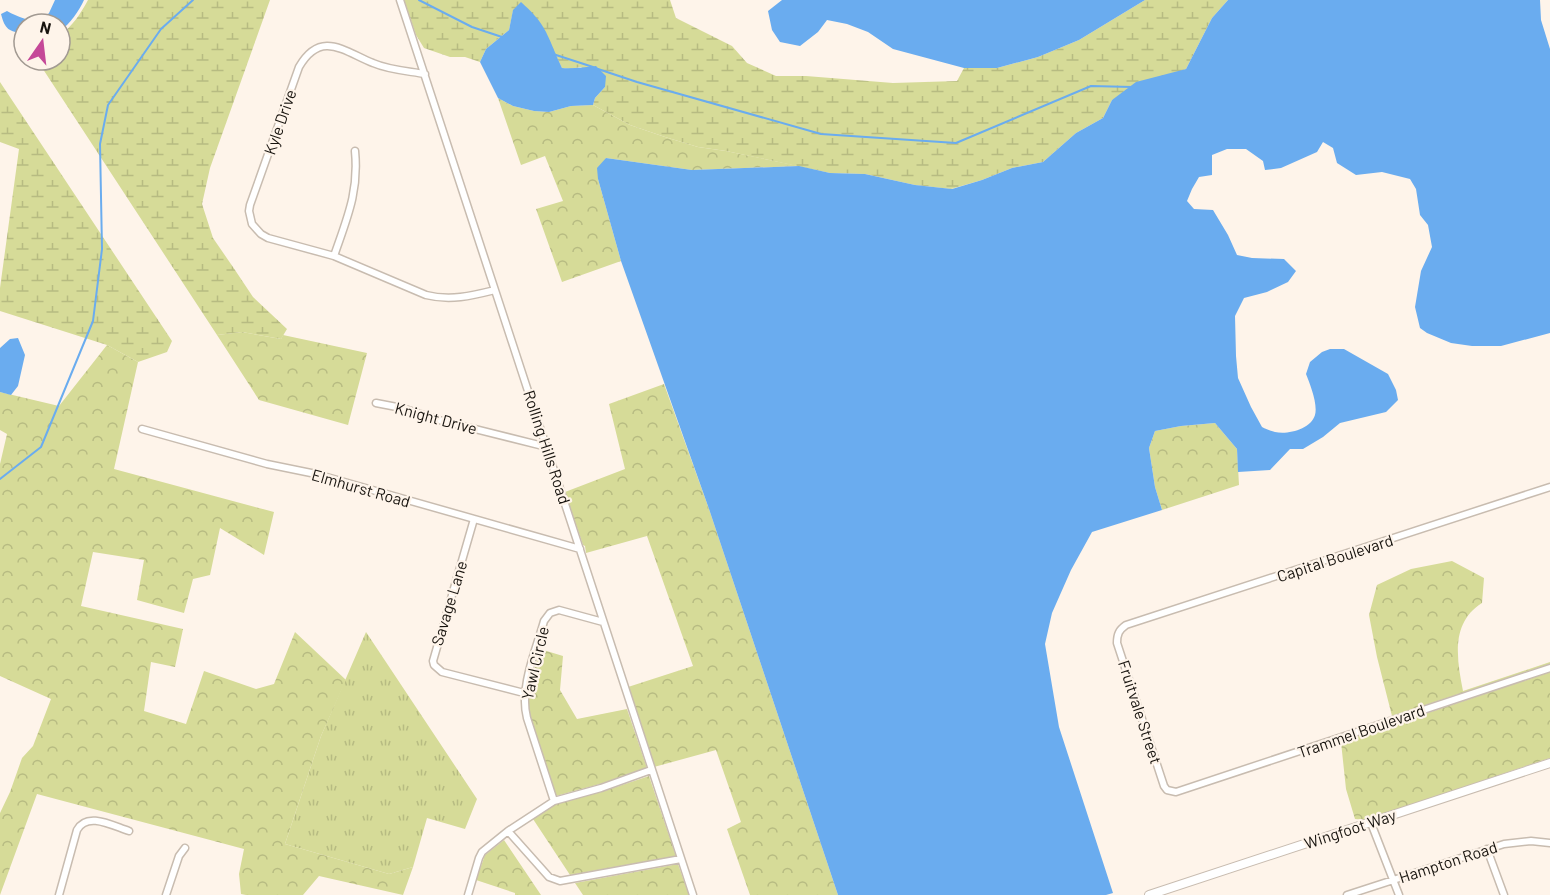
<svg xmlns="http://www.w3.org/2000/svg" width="1550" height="895" viewBox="0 0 1550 895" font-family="Barlow,sans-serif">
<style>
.grass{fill:url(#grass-tufts)}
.forest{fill:url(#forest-crowns)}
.wetland{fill:url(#wetland-marsh)}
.water{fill:#6aacef}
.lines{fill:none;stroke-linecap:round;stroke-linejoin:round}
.stream{stroke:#6aacef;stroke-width:2}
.minor-casing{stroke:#c8bcb0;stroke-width:9}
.tertiary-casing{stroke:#c8bcb0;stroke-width:10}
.minor{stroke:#fff;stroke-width:6}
.tertiary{stroke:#fff;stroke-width:8}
.labels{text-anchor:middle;stroke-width:4.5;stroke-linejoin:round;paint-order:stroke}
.street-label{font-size:16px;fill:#17130e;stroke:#fef4ea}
</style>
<defs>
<pattern id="grass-tufts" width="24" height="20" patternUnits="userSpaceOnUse" patternTransform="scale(1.5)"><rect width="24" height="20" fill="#d6db98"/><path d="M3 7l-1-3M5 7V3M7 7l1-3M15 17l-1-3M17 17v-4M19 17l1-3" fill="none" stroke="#b7bb82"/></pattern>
<pattern id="forest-crowns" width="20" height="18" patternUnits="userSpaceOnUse" patternTransform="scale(1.5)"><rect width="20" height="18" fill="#d6db98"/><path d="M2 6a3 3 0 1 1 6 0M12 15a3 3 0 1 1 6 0" fill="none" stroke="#b7bb82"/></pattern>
<pattern id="wetland-marsh" width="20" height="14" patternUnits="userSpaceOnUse" patternTransform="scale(1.5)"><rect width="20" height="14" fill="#d6db98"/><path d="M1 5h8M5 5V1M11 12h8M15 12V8" fill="none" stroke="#b7bb82"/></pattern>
</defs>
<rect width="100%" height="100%" fill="#fef4ea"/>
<path class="grass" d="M366,632l111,167 -12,30 -38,-11 -14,49 -24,7 -104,-30 36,-108z"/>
<path class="forest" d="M498,98l15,8 21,5 15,1 22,-6 22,-1 37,20 35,12 33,10 28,4 73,15 -107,4 -86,-12 -8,21 23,82 -59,21 -26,-73 27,-8 -18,-45 -24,9z
M242,332l39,7 2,-4 84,18 -19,72 -89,-25 -42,-65z
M107,345l31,17 -24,107 160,43 -10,43 -44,-27 -10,47 -17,4 -9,34 -47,-13 7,-40 -51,-8 -12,54 102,23 -8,38 -24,-5 -7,49 42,13 18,-53 52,18 18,-5 21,-52 51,48 -25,56 -36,108 104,30 24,-7 -10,28 -84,-19 -16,19h-57l-5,-1 -2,-20 5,-25 -207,-55 -37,101v-82l10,-21 12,-34 11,-12 18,-47 -51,-23v-212l7,-30 -7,-4v-38l59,14z
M664,384l45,125 129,386h-88l-23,-66 14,-7 -25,-72 -62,17 -26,-80 65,-21 -46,-130 -61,17 -1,-7 -2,-1 -18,-53 60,-23 -16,-65z
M1215,423l22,26 2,36 -77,25 -7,-23 -6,-39 6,-17 26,-5z
M1452,561l32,17 -2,25c-32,20 -25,57 -19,88l87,-29v2l-158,52 -15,-59 -8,-42 8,-30 34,-16z
M540,649l23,7 -3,34 17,29 50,-10 20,59 -47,16 -44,12 -28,-88v-17z
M1550,672v86l-184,62 -11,-1 -9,-30 -5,-47z
M649,776l27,80 -106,19 -37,-56 22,-15 46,-12z
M504,840l37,55h-26v-2l-39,-13 9,-25z
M678,864l11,31h-106l-8,-12z"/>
<path class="wetland" d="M88,0h182l-60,168 -8,36 11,34 22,32 18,27 34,32 -6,10 -39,-7 -25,3 -180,-275h23v-25c12,-8 21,-22 28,-35z
M404,0h266l6,18 56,28 15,17 29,13h30l87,7 64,-2 7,-13h33l41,-11 41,-17 66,-40h83l-16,18 -26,51 -74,31 -9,18 -27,15 -33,29 -31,6 -30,12 -31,9 -36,-4 -50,-11 -35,-1 -104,-22 -28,-4 -33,-10 -35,-12 -37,-20 2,-7 10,-11 -24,-20 -10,2 -9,-1 -8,-16 -41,-41 -4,19 -23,19 -6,13 -15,-5h-15l-26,-9 -8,-13z
M0,82l172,259 -5,11 -29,10 -31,-17 -107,-34v-23l19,-139 -19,-7z"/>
<path class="water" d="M55,0h29c-5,11 -14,24 -24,31v-7h-36v10c-15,-3 -19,-4 -23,-20l6,-3c11,6 21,10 34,10l8,-8z
M782,0h363l-66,40 -41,17 -41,11h-33l-71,-19 -25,-17 -21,-8 -20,-4 -9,12 -18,14 -20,-4 -8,-12 -4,-19z
M1228,0h312l1,20 9,29v284l-49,13h-29l-21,-3 -24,-10 -7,-5 -5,-21 6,-36 11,-24 -4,-22 -8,-10 -4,-26 -6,-10 -28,-7 -26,3 -19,-12 -4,-15 -10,-6 -6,10 -36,16 -16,2 -2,-9 -17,-12h-19l-15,6v20l-13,2 -7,12 -5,12 7,8 19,1 15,25 9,20 15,3 32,1 12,12 -8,11 -21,10 -23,6 -9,18 1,40 2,22 13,29 11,20c4,2 9,4 13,5 13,3 36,-3 40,-17 3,-11 -5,-31 -9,-41l4,-12 12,-10 8,-3h14l44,25 8,16 2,10 -12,12 -46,11 -17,14 -20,12h-13l-20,21 -32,2 -1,-23 -22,-26 -34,3 -26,5 -6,17 6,39 7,23 -70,22 -21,38 -19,43 -7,31 14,83 54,166 -7,2h-268l-129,-386 -88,-248 -23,-82 -1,-11 9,-10 86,12 107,-4 31,7 35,1 50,11 37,4 30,-9 30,-12 31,-6 33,-29 27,-15 9,-18 24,-18 50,-13 26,-51z
M521,2c10,9 19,18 25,30 6,12 10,24 16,36 11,1 23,-1 34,-2l10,10 -1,11 -10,11 -2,7 -22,1 -22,6 -15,-1 -21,-5 -15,-8 -18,-36 6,-13 23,-19 4,-20z
M18,338l7,17 -7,31 -7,9 -11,-3v-44l10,-9z"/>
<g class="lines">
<path class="stream" d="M419,0l53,27 30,10
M553,54l40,13
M598,69l39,13 184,52 135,9 135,-57 41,1
M0,479l41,-32 52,-126 9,-72 -2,-105 8,-39 53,-76 32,-29"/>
<g class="minor-casing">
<path id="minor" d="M400,0l293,895
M425,74c-17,-3 -36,-4 -52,-11 -28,-11 -52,-34 -74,4l-49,138 -1,6 3,13 9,10 7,4 66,18 92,39c24,6 45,1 69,-5
M334,256c13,-38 25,-64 21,-105
M376,403l26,5 37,12 108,27
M142,429l125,35 49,10 264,75
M1550,487l-424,138c-7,5 -9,9 -9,18l47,143 3,4 9,2 374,-124
M474,519l-41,142 1,4 8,7 82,21
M554,801l-27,-83c-8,-30 9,-68 17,-97l6,-8 9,-3 44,12
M1371,823l28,72
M508,831l41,46 11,4 121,-22
M1487,849l17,46
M59,895l18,-65c10,-19 36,-4 52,1
M166,895l13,-39 6,-8
M468,895l11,-37 3,-6 26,-21 46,-30 47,-13 50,-18
M1347,895l157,-51 27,-3 19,2"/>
</g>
<g class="tertiary-casing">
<path id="tertiary" d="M1149,895l401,-132"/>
</g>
<use href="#minor" class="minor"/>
<use href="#tertiary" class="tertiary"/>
</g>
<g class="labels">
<g class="street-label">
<text transform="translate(280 122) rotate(-71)" y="6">Kyle Drive</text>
<text transform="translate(436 418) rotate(15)" y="6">Knight Drive</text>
<text transform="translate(547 447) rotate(72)" y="6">Rolling Hills Road</text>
<text transform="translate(361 488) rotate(16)" y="6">Elmhurst Road</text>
<text transform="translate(1335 558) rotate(-18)" y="6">Capital Boulevard</text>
<text transform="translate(449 603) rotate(-73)" y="6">Savage Lane</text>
<text transform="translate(535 663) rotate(-77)" y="6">Yawl Circle</text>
<text transform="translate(1140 712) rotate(72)" y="6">Fruitvale Street</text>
<text transform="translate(1361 731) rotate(-19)" y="6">Trammel Boulevard</text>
<text transform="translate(1350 829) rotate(-18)" y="6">Wingfoot Way</text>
<text transform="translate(1448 862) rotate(-18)" y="6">Hampton Road</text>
</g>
</g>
<g transform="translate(42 42) rotate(14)"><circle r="28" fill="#fef4ea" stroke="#a29a92" stroke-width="1.5"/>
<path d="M0-4.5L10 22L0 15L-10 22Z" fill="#c54898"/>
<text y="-9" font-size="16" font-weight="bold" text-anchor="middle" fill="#17130e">N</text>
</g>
</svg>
